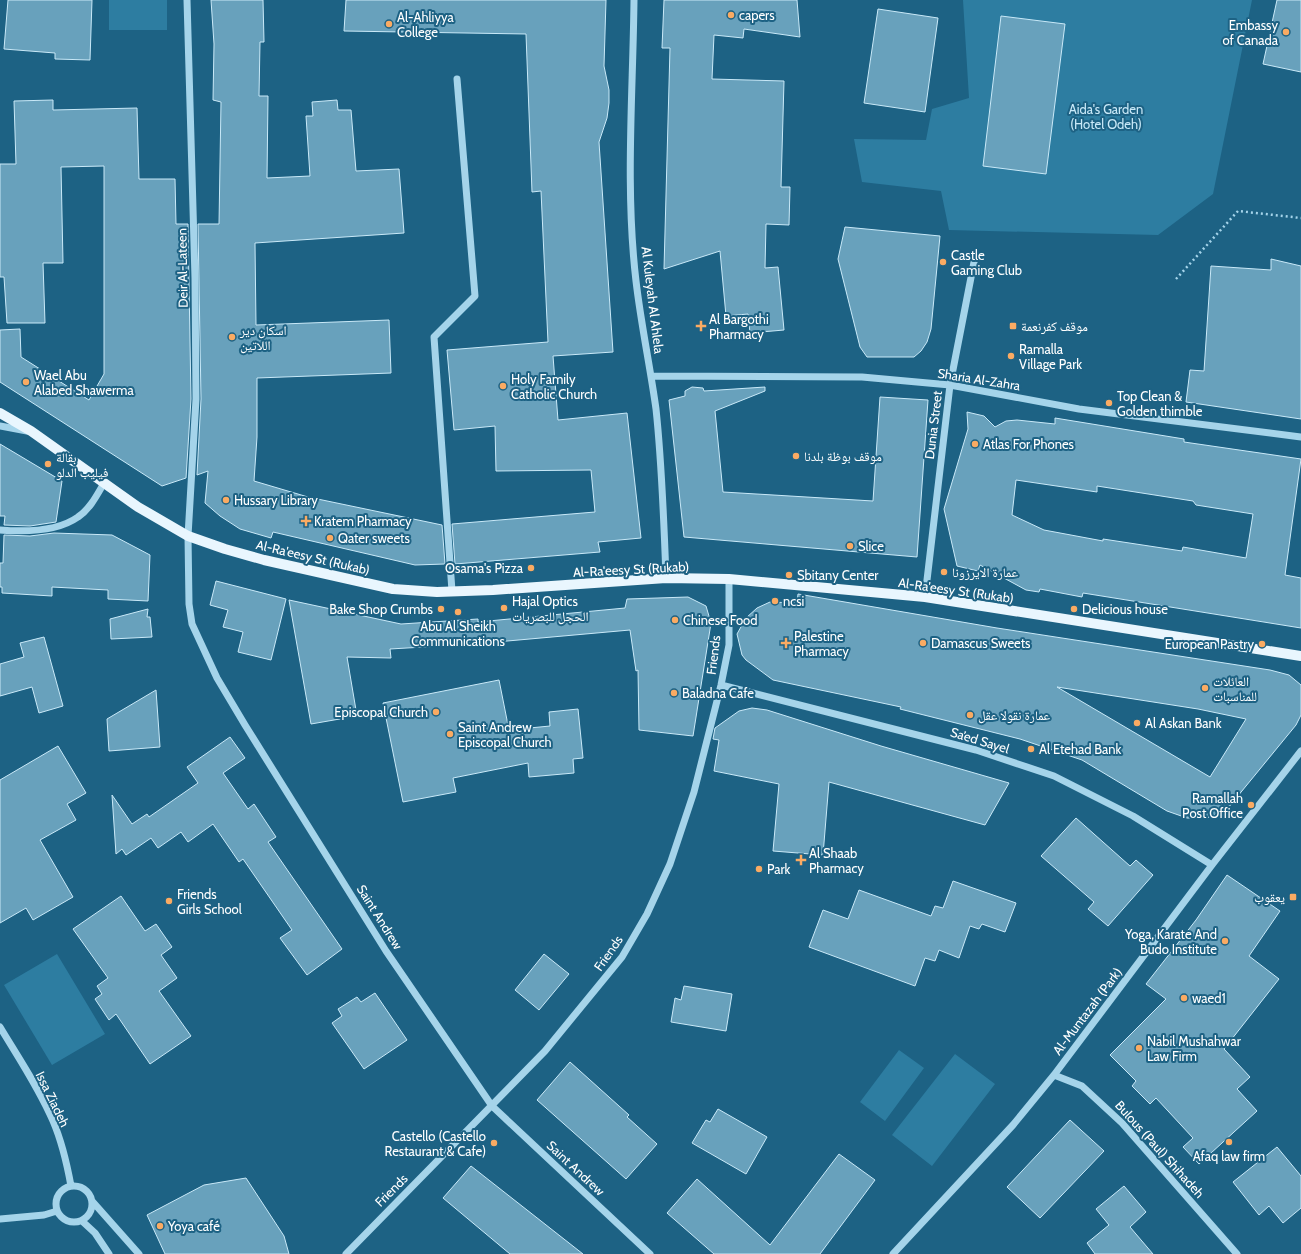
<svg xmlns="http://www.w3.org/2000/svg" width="1301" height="1254" viewBox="0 0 1301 1254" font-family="Cabin,'Noto Naskh Arabic',sans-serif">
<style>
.green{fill:#2d7da1}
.building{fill:#68a1bc;stroke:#c9e9f8;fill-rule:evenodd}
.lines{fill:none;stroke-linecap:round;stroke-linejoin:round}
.path{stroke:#a5d4ea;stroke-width:2.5;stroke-dasharray:2 3;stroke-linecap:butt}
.minor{stroke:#a5d4ea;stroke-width:7}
.major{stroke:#e9f6fe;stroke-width:10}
.poi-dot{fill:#faab63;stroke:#1d6284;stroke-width:1.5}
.labels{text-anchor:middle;stroke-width:4;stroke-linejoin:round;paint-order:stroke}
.poi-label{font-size:13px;fill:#fff;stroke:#1d6284;text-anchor:start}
.park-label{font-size:13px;fill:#c9e9f8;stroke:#1d6284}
.street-label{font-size:13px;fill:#fff;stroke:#1d6284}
</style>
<rect width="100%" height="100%" fill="#1d6284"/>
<path class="green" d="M109,0h58v30h-58z
M963,0h289l-39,194 -55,41 -209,-5 -8,-39 -79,-9 -8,-43 72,1 6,-31 37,-11z
M57,954l48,80 -53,31 -48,-80z
M899,1050l25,18 -39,53 -25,-19z
M955,1054l40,30 -63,82 -40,-31z"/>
<path class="building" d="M8,0h84l-2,60 -35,-1v-6l-51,-4z
M211,0h52l1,42h-4l-1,54h9l-1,82 43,-2 -4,-60h7l-1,-14 25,-2 1,10h13l5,61 43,-2 5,64 -149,10 1,82 133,-5 2,53 -134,5v59l-3,44 54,16 134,28 3,39 -30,1 -142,-33 -2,6 -31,-9 -20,-13 -15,-13 3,-32 -11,4 4,-76 -3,-175h21l2,-122 -8,-2 1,-56z
M346,0h260l-2,66 5,24v13l-2,15 -8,24 14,210 -60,4 5,64 69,-7 14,125 -43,4 2,10 -145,12 -3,-40 143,-12 -4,-42 -95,1 -1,-45 -41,4 -7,-80 101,-8 -7,-151 -9,1 -6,-158 -182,-3z
M664,0h133l3,37 -56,-8 -1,9 -29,-3 -2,44 72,2 -3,106h9l-1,38 -23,-1 -1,44 13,-1 6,63 -34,3 -2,-19 -22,2 -6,-65 -56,18 6,-221h-8z
M1277,0h24v72l-38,-8z
M878,9l60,9 -13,94 -61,-9z
M1001,16l64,8 -19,150 -63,-8z
M53,100v10l84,-2 2,71h36l1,45h12l3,175 -5,79 -24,8 -162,-104v-52l20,-1 1,28 68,43 15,-26v-208l-43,1 2,96h-20l2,60h-38l-3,-46h-4v-113h16l-2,-63z
M845,227l95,9 -9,93 -4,13 -6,9 -7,6h-47l-7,-10 -22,-88z
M1271,259l30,7v153l-115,-17 4,-32 14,1 7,-105 60,4z
M692,387l11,1 1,3 61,-4v4l-50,20 8,81 150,9 7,-104 48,3 -11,157 -233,-20 -15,-137 16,-4v-5z
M967,412l17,4 11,11 11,-6 11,-1 38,4v-6l129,21v3l117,17 -16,116 16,3v50l-218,-35 -1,4 -42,-8 -1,3 -13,-2 -46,-25 -2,6 -21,-5 -13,-57 24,-80zM1016,480l81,12v-6l96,15 3,4 57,9 -7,44 -63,-11 -1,4 -79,-12v2l-59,-11 -32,-15z
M0,444l62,37 -6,41 -26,4 -26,-1 1,-9h-5z
M54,533l58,2 38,20 -2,46 -40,-2v-9l-56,-3v9l-50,-3v-6h-2v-24h3l1,-28 26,1z
M216,581l70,18 -15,61 -33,-8 5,-20 -20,-5 5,-17 -18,-5z
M798,594l199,34 273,42 19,5 12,10v30l-5,10 -68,83 -21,10h-20l-20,-7 -85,-51 -62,-21 -120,-30 1,-2 -128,-27 -27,-20 -4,-5 -5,-21 9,-16 11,-10 13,-6 27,1zM1057,687l141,22 48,10 -36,58z
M688,597l18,9 5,17 -18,113 -54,-6 -1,-60 -2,1 -6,-41 -156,14 -84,5 1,9 -44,-1 10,59 -46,8 -22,-124 112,24 77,-5v3l147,-14 2,-9z
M148,609l-1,8h3l2,20 -41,2 -1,-20z
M44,637l19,69 -24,7 -7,-26 -32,9v-32l24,-7 -4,-14z
M499,680l10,50 41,-4 -1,-14 29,-3 5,49 -10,1 1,14 -45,4 -1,-14 -75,15 3,14 -53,10 -20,-99z
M156,690l4,57 -51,4 -2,-32z
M752,708l15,2 114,36 128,37 -24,42 -156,-43 -6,73 -50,-4 6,-67 -65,-13 5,-31 -6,-1 2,-11 24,-17z
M230,737l15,21 -22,15 25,36 6,-5 22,33 -8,5 74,107 -35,26 -27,-37 12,-8 -49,-71 -4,3 -26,-38 -25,18 -7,-10 -23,16 -7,-10 -25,17 -4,-6 -6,5 -4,-59 20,29 15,-10 2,3 49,-34 -11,-16z
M58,746l28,47 -19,11 9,16 -36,20 33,57 -40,23 -7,-12 -26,15v-143z
M1076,818l54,48 6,-6 17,15 -45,51 -20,-17 6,-7 -53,-46z
M1227,875l53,36 -31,45 30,23 -55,70 26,28 -13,12 20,22 -58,53 -16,-17 10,-9 -37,-40 -6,6 -18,-18 4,-5 -26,-26 56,-56 -20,-15 50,-64z
M953,881l63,22 -11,29 -23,-8 -3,5 -9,-3 -11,32 -20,-8 -4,11 -10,-3 -10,28 -106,-39 14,-37 25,9 11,-29 72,26 4,-10 8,2z
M121,896l24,35 11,-7 16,23 -11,8 16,23 -18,13 32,45 -41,28 -34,-50 -7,6 -14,-21 7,-5 -5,-8 11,-8 -35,-49z
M544,954l25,20 -30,36 -24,-20z
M684,986l48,8 -6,37 -55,-9 4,-24 6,2z
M375,993l32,47 -43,29 -32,-46 10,-7 -4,-7 19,-12 4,5z
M570,1062l59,53 -2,2 30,27 -31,35 -89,-79z
M718,1109l49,28 -21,37 -54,-31 14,-23 4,2z
M1070,1120l34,31 -64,67 -33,-31z
M1277,1147l24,29v32l-18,15 -14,-17 -10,9 -26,-33z
M839,1154l36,26 -55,74h-106l-47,-41 30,-34 73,66z
M471,1166l112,88h-73l-67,-56z
M246,1178l38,58 5,18h-124l-18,-39 57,-30z
M1124,1186l22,26 -16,15 23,27h-58l-8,-11 22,-18 -13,-16z"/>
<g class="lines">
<path class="path" d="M1176,279l62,-68 63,7"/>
<path class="minor" d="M187,0l8,278 1,121 -8,137 1,68 3,20 25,54 28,47 141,226 106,155 158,148
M634,0c-1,93 -9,188 2,281 5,43 14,85 20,128 6,56 8,113 10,169
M651,376l211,1 88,8 129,24 222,28
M0,426l27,5
M0,530c25,2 57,2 78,-13 12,-8 19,-22 26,-34
M452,591l-18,-254 41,-41 -18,-217
M925,597l25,-212 25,-128
M721,685l255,65 78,26 79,40 79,49
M0,1027c18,30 39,61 53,94 9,21 14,43 18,65
M1054,1075l28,11 40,37 115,131
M56 1204a18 18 0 1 1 36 0a18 18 0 1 1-36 0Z
M92,1201l47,53
M0,1219l44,-4 13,-4
M82,1221l13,12 14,21
M346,1254l199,-203 77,-94 25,-43 23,-50 24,-72 27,-107 8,-40v-66
M893,1254l120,-129 41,-50 158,-210 89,-114"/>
<path class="major" d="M0,413l31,18 107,76 50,29 37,13 39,11 129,29 44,3 56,-2 173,-12 63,1 196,18 376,59"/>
</g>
<g class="poi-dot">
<circle cx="731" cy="15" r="4"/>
<circle cx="389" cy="24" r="4"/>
<circle cx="1286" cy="32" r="4"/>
<circle cx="943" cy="262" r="4"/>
<path d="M699 320h4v4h4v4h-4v4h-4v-4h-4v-4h4z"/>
<rect x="1009" y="322" width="8" height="8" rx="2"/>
<circle cx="232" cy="337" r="4"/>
<circle cx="1011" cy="356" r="4"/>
<circle cx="26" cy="382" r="4"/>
<circle cx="503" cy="386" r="4"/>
<circle cx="1109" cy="403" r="4"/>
<circle cx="975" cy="444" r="4"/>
<circle cx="796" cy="456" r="4"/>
<circle cx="48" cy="464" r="4"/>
<circle cx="226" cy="500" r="4"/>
<path d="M304 515h4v4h4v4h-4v4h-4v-4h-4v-4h4z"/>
<circle cx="330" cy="538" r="4"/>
<circle cx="850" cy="546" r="4"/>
<circle cx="531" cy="568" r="4"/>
<circle cx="944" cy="572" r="4"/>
<circle cx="789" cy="575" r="4"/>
<circle cx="775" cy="601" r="4"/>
<circle cx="504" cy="608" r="4"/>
<circle cx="441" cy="609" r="4"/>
<circle cx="1074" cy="609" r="4"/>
<circle cx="458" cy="612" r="4"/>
<circle cx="675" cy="620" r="4"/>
<path d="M784 637h4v4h4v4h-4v4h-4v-4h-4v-4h4z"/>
<circle cx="923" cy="643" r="4"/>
<circle cx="1262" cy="644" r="4"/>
<circle cx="1205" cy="688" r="4"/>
<circle cx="674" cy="693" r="4"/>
<circle cx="436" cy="712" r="4"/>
<circle cx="970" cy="715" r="4"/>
<circle cx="1137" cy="723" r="4"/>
<circle cx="450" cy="734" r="4"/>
<circle cx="1031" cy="749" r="4"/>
<circle cx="1251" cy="805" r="4"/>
<path d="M799 854h4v4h4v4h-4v4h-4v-4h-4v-4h4z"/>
<circle cx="759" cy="869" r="4"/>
<rect x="1289" y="893" width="8" height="8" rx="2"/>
<circle cx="169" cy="901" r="4"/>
<circle cx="1225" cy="941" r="4"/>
<circle cx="1184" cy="998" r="4"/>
<circle cx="1139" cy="1048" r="4"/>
<circle cx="1229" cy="1142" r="4"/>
<circle cx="494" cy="1143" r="4"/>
<circle cx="160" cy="1226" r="4"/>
</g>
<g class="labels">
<g class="poi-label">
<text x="739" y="20">capers</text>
<text x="397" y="22">Al-Ahliyya<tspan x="397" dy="15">College</tspan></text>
<text x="1278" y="30" text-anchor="end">Embassy<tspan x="1278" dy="15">of Canada</tspan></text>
<text x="951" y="260">Castle<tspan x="951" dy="15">Gaming Club</tspan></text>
<text x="709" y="324">Al Bargothi<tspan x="709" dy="15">Pharmacy</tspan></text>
<text x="1021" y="331">موقف كفرنعمة</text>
<text x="240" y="335">اسكان دير<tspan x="240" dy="15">اللاتين</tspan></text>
<text x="1019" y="354">Ramalla<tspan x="1019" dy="15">Village Park</tspan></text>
<text x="34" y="380">Wael Abu<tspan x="34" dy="15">Alabed Shawerma</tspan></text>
<text x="511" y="384">Holy Family<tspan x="511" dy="15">Catholic Church</tspan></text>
<text x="1117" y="401">Top Clean &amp;<tspan x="1117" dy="15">Golden thimble</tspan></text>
<text x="983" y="449">Atlas For Phones</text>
<text x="804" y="461">موقف بوظة بلدنا</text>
<text x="56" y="462">بقالة<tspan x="56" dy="15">فيليب الدلو</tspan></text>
<text x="234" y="505">Hussary Library</text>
<text x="314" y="526">Kratem Pharmacy</text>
<text x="338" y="543">Qater sweets</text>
<text x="858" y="551">Slice</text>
<text x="523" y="573" text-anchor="end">Osama's Pizza</text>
<text x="952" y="577">عمارة الايرزونا</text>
<text x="797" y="580">Sbitany Center</text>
<text x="512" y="606">Hajal Optics<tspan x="512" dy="15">الحجل للبصريات</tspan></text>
<text x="783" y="606">ncsi</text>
<text x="433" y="614" text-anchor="end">Bake Shop Crumbs</text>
<text x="1082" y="614">Delicious house</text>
<text x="683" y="625">Chinese Food</text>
<text x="458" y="631" text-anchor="middle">Abu Al Sheikh<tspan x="458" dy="15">Communications</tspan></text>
<text x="794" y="641">Palestine<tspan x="794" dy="15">Pharmacy</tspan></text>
<text x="931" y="648">Damascus Sweets</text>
<text x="1254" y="649" text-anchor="end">European Pastry</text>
<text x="1213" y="686">العائلات<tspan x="1213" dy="15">للمناسبات</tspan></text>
<text x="682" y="698">Baladna Cafe</text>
<text x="428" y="717" text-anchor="end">Episcopal Church</text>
<text x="978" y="720">عمارة نقولا عقل</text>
<text x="1145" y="728">Al Askan Bank</text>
<text x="458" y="732">Saint Andrew<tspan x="458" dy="15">Episcopal Church</tspan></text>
<text x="1039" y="754">Al Etehad Bank</text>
<text x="1243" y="803" text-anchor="end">Ramallah<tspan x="1243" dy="15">Post Office</tspan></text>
<text x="809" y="858">Al Shaab<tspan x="809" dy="15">Pharmacy</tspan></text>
<text x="767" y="874">Park</text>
<text x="177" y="899">Friends<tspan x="177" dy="15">Girls School</tspan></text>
<text x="1285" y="902" text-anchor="end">يعقوب</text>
<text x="1217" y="939" text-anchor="end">Yoga, Karate And<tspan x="1217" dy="15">Budo Institute</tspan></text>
<text x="1192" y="1003">waed1</text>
<text x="1147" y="1046">Nabil Mushahwar<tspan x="1147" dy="15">Law Firm</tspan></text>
<text x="486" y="1141" text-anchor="end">Castello (Castello<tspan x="486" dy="15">Restaurant &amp; Cafe)</tspan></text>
<text x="1229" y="1161" text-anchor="middle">Afaq law firm</text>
<text x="168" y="1231">Yoya café</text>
</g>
<g class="park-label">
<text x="1106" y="114">Aida's Garden<tspan x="1106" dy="15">(Hotel Odeh)</tspan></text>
</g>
<g class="street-label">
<text transform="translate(182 268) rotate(-91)" y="5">Deir Al-Lateen</text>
<text transform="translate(653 300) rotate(83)" y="5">Al Kuleyah Al Ahlela</text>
<text transform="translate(979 379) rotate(9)" y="5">Sharia Al-Zahra</text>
<text transform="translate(933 425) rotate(-83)" y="5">Dunia Street</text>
<text transform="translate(313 557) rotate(13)" y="5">Al-Ra'eesy St (Rukab)</text>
<text transform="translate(631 569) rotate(-3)" y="5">Al-Ra'eesy St (Rukab)</text>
<text transform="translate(956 590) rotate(8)" y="5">Al-Ra'eesy St (Rukab)</text>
<text transform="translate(713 655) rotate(-83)" y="5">Friends</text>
<text transform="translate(980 740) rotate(17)" y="5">Sa’ed Sayel</text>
<text transform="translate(380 917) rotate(58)" y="5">Saint Andrew</text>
<text transform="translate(608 953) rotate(-55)" y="5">Friends</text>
<text transform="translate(1087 1011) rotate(-53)" y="5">Al-Muntazah (Park)</text>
<text transform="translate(53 1099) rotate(64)" y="5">Issa Ziadeh</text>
<text transform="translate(1160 1149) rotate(48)" y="5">Bulous (Paul) Shihadeh</text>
<text transform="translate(576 1168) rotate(43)" y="5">Saint Andrew</text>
<text transform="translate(391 1190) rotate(-45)" y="5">Friends</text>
</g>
</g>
</svg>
